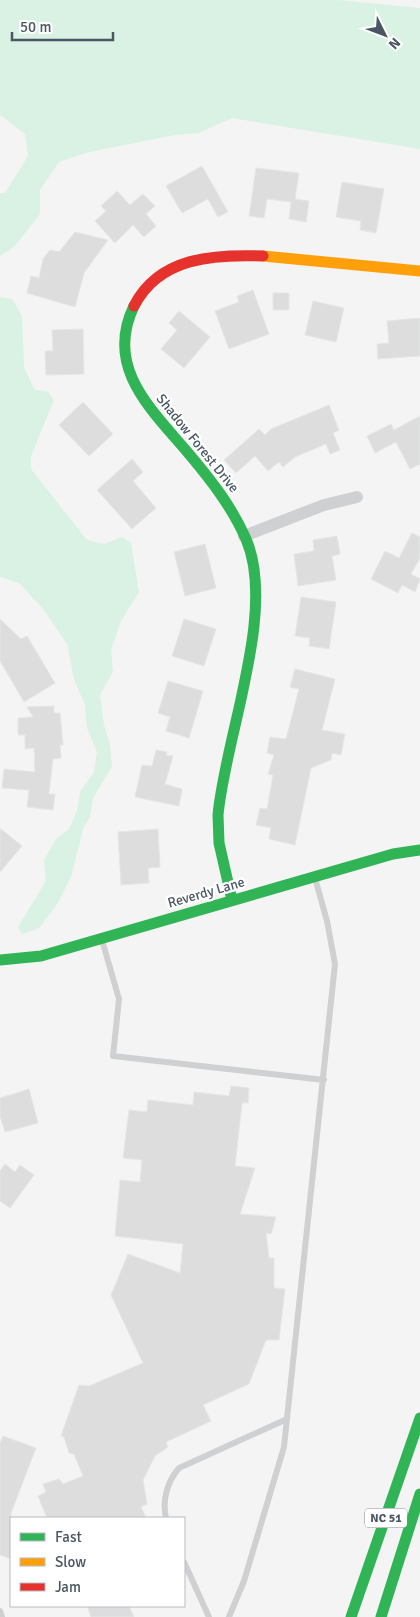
<svg xmlns="http://www.w3.org/2000/svg" width="420" height="1617" viewBox="0 0 420 1617" font-family="Signika,sans-serif">
<style>
.green{fill:#d9f2e3}
.building{fill:#ddddde;stroke:#e5e6e7}
.lines{fill:none;stroke-linecap:round;stroke-linejoin:round}
.lane{stroke:#ced0d2;stroke-width:6}
.street{stroke:#ced0d2;stroke-width:12}
.fast{stroke:#30b455;stroke-width:11}
.slow{stroke:#ff9f0a;stroke-width:11}
.jam{stroke:#e5322d;stroke-width:11}
.labels{text-anchor:middle;stroke-width:4.5;stroke-linejoin:round;paint-order:stroke}
.shield{fill:#fff;stroke:#808990;stroke-width:1}
.shield-label{font-size:12px;font-weight:bold;fill:#4a5661}
.street-label{font-size:14px;fill:#4a5661;stroke:#fff}
</style>
<rect width="100%" height="100%" fill="#f4f4f4"/>
<path class="green" d="M0,0h338l82,8v141l-188,-31 -33,15 -24,2 -86,17 -30,10 -19,28v24l-26,33 -14,9v-63h5l23,-37 -3,-22 -25,-19z
M0,297l12,2 10,17 2,51 10,22 14,3 6,8 -23,56v13l56,71 17,4 18,-7 9,6 8,49 -18,29 -10,29 2,22 -13,23 4,30 6,19 2,23 -19,31 -3,19 -7,12 -12,48 -13,26 -19,25 -17,6 -4,-7 28,-46 -2,-21 12,-21 13,-10 8,-18 3,-19 14,-20 3,-20 -10,-24 -2,-23 -11,-26 -7,-35 -23,-34 -25,-27 -19,-6z"/>
<path class="building" d="M202,166l26,46 -10,5 -10,-18 -26,14 -16,-27z
M256,168l43,5 -4,26 14,2 -3,21 -17,-3 2,-17 -24,-3 -3,19 -15,-2z
M342,182l42,7 -8,44 -16,-3 1,-9 -25,-4z
M117,191l13,14 13,-11 12,12 -9,8 10,12 -12,11 -11,-12 -18,18 -20,-22 11,-10 -5,-5z
M75,232l33,8 -24,33 -9,34 -48,-14 4,-17 8,2 4,-19 7,-9 9,2z
M253,290l16,44 -40,15 -14,-38 24,-9 -2,-6z
M273,293h16v17h-16z
M313,301l31,7 -8,34 -31,-7z
M179,311l31,26 -26,31 -23,-19 16,-19 -8,-7z
M420,318v38l-42,3 -1,-15 12,-1 -2,-22z
M83,329l1,45 -38,1 -1,-24h8l-1,-21z
M83,402l30,32 -24,22 -30,-31z
M329,405l10,25 -6,3 7,17 -10,4 -4,-10 -31,13 -12,10 -4,-5 -11,9 -13,-15 -19,17 -12,-13 35,-31 6,6 6,-6z
M420,416v48l-10,5 -14,-27 -21,11 -8,-17 24,-12 3,6z
M132,459l11,13 -10,9 23,27 -24,21 -35,-39z
M412,533l8,4v21l-9,16 9,5 -5,13 -13,-7 -4,8 -27,-14 14,-28 14,7z
M337,536l3,18 -8,2 4,24 -38,6 -4,-32 20,-3 -1,-11z
M205,544l11,44 -31,8 -11,-44z
M301,597l35,5 -7,47 -20,-3 1,-8 -15,-2z
M0,619l21,20 6,-3 28,47 -31,19 -24,-41z
M184,619l32,10 -12,37 -32,-10z
M295,669l40,10 -13,51 23,4 -4,21 -9,-2 -1,7 -20,8 -16,77 -26,-6 2,-11 -15,-3 4,-17 7,1 6,-34 -5,-1 6,-19 -7,-2 3,-16 16,2 13,-50 -9,-2z
M168,681l35,10 -14,47 -23,-7 4,-14 -12,-4z
M54,706v7h6l3,32h-3l1,13 -8,1 -4,35h6l-2,16 -26,-3 2,-17 -27,-2 2,-19 31,3 -1,-24 -9,1v-14h-7v-17l15,-1 -6,-10z
M156,750l11,2 -1,3 7,1 -8,28 17,5 -3,17 -44,-9 7,-32 10,1z
M0,828l22,18 -22,26z
M158,829l2,38 -12,1 1,15 -28,2 -3,-53z
M231,1086l18,2 -1,15h-6l-7,63 20,2 -15,46 36,3 -5,17 -5,-1 3,25h5v30l11,1 -6,51h-13l-17,44 -46,21 8,16 -45,21 2,5 -13,9 -12,24 4,24 -6,3 5,11h-99l-9,-22 8,-4 -3,-8 16,-5 4,5 20,-8 -9,-22 -5,-1 -5,-16 -3,-1 18,-51 10,1 54,-23 -32,-68 17,-41 52,19 3,-29 -68,-8 5,-56 20,2 2,-22 -19,-2 6,-48 18,2 1,-12 45,5 1,-13 35,4z
M29,1089l9,34 -33,9 -5,-16v-18z
M5,1164l10,8 5,-7 14,10 -24,33 -10,-7v-30z
M3,1436l33,12 -25,65v46l-11,-4v-112z
M87,1606h42l5,11h-43z"/>
<g class="lines">
<path class="lane" d="M102,940l17,59 -6,57 211,24
M166,1518c-4,-18 1,-36 13,-50l108,-49
M184,1562l25,55
M0,1611l2,6
M229,1617l15,-36 40,-134 51,-483 -8,-43 -12,-43"/>
<path class="street" d="M244,536l80,-31 33,-8"/>
<path class="fast" d="M134,306c-30,62 18,104 55,148 22,26 43,53 57,85 31,72 -21,198 -28,276l1,28 13,57
M0,960l41,-4 352,-102 27,-4
M351,1617l69,-199
M381,1617l39,-123"/>
<path class="slow" d="M263,256l157,15"/>
<path class="jam" d="M134,306c25,-49 80,-52 129,-50"/>
</g>
<g class="labels">
<rect class="shield" x="365" y="1508.5" width="42" height="19" rx="4"/>
<g class="shield-label">
<text x="386" y="1522">NC 51</text>
</g>
<g class="street-label">
<text transform="translate(198 443) rotate(51)" y="5">Shadow Forest Drive</text>
<text transform="translate(206 892) rotate(-16)" y="5">Reverdy Lane</text>
</g>
</g>
<rect x="10" y="1517" width="175" height="90" fill="#ffffff" stroke="#b7bbc0"/>
<rect x="20" y="1533" width="25" height="8" fill="#30b455" stroke="#b7bbc0"/>
<text x="55" y="1542" font-size="15" fill="#4a5661">Fast</text>
<rect x="20" y="1558" width="25" height="8" fill="#ff9f0a" stroke="#b7bbc0"/>
<text x="55" y="1567" font-size="15" fill="#4a5661">Slow</text>
<rect x="20" y="1583" width="25" height="8" fill="#e5322d" stroke="#b7bbc0"/>
<text x="55" y="1592" font-size="15" fill="#4a5661">Jam</text>
<g transform="translate(385 35) rotate(132)" stroke="#ffffff" stroke-width="4" paint-order="stroke">
<path d="M0-4L9 19L0 12L-9 19Z" fill="#4a5661"/>
<text y="-8" font-size="14" font-weight="bold" text-anchor="middle" fill="#4a5661">N</text>
</g>
<path d="M12 32v8h101v-8" fill="none" stroke="#4a5661" stroke-width="2.5"/>
<text x="20" y="32" font-size="15" fill="#4a5661" stroke="#ffffff" stroke-width="4" paint-order="stroke">50 m</text>
</svg>
